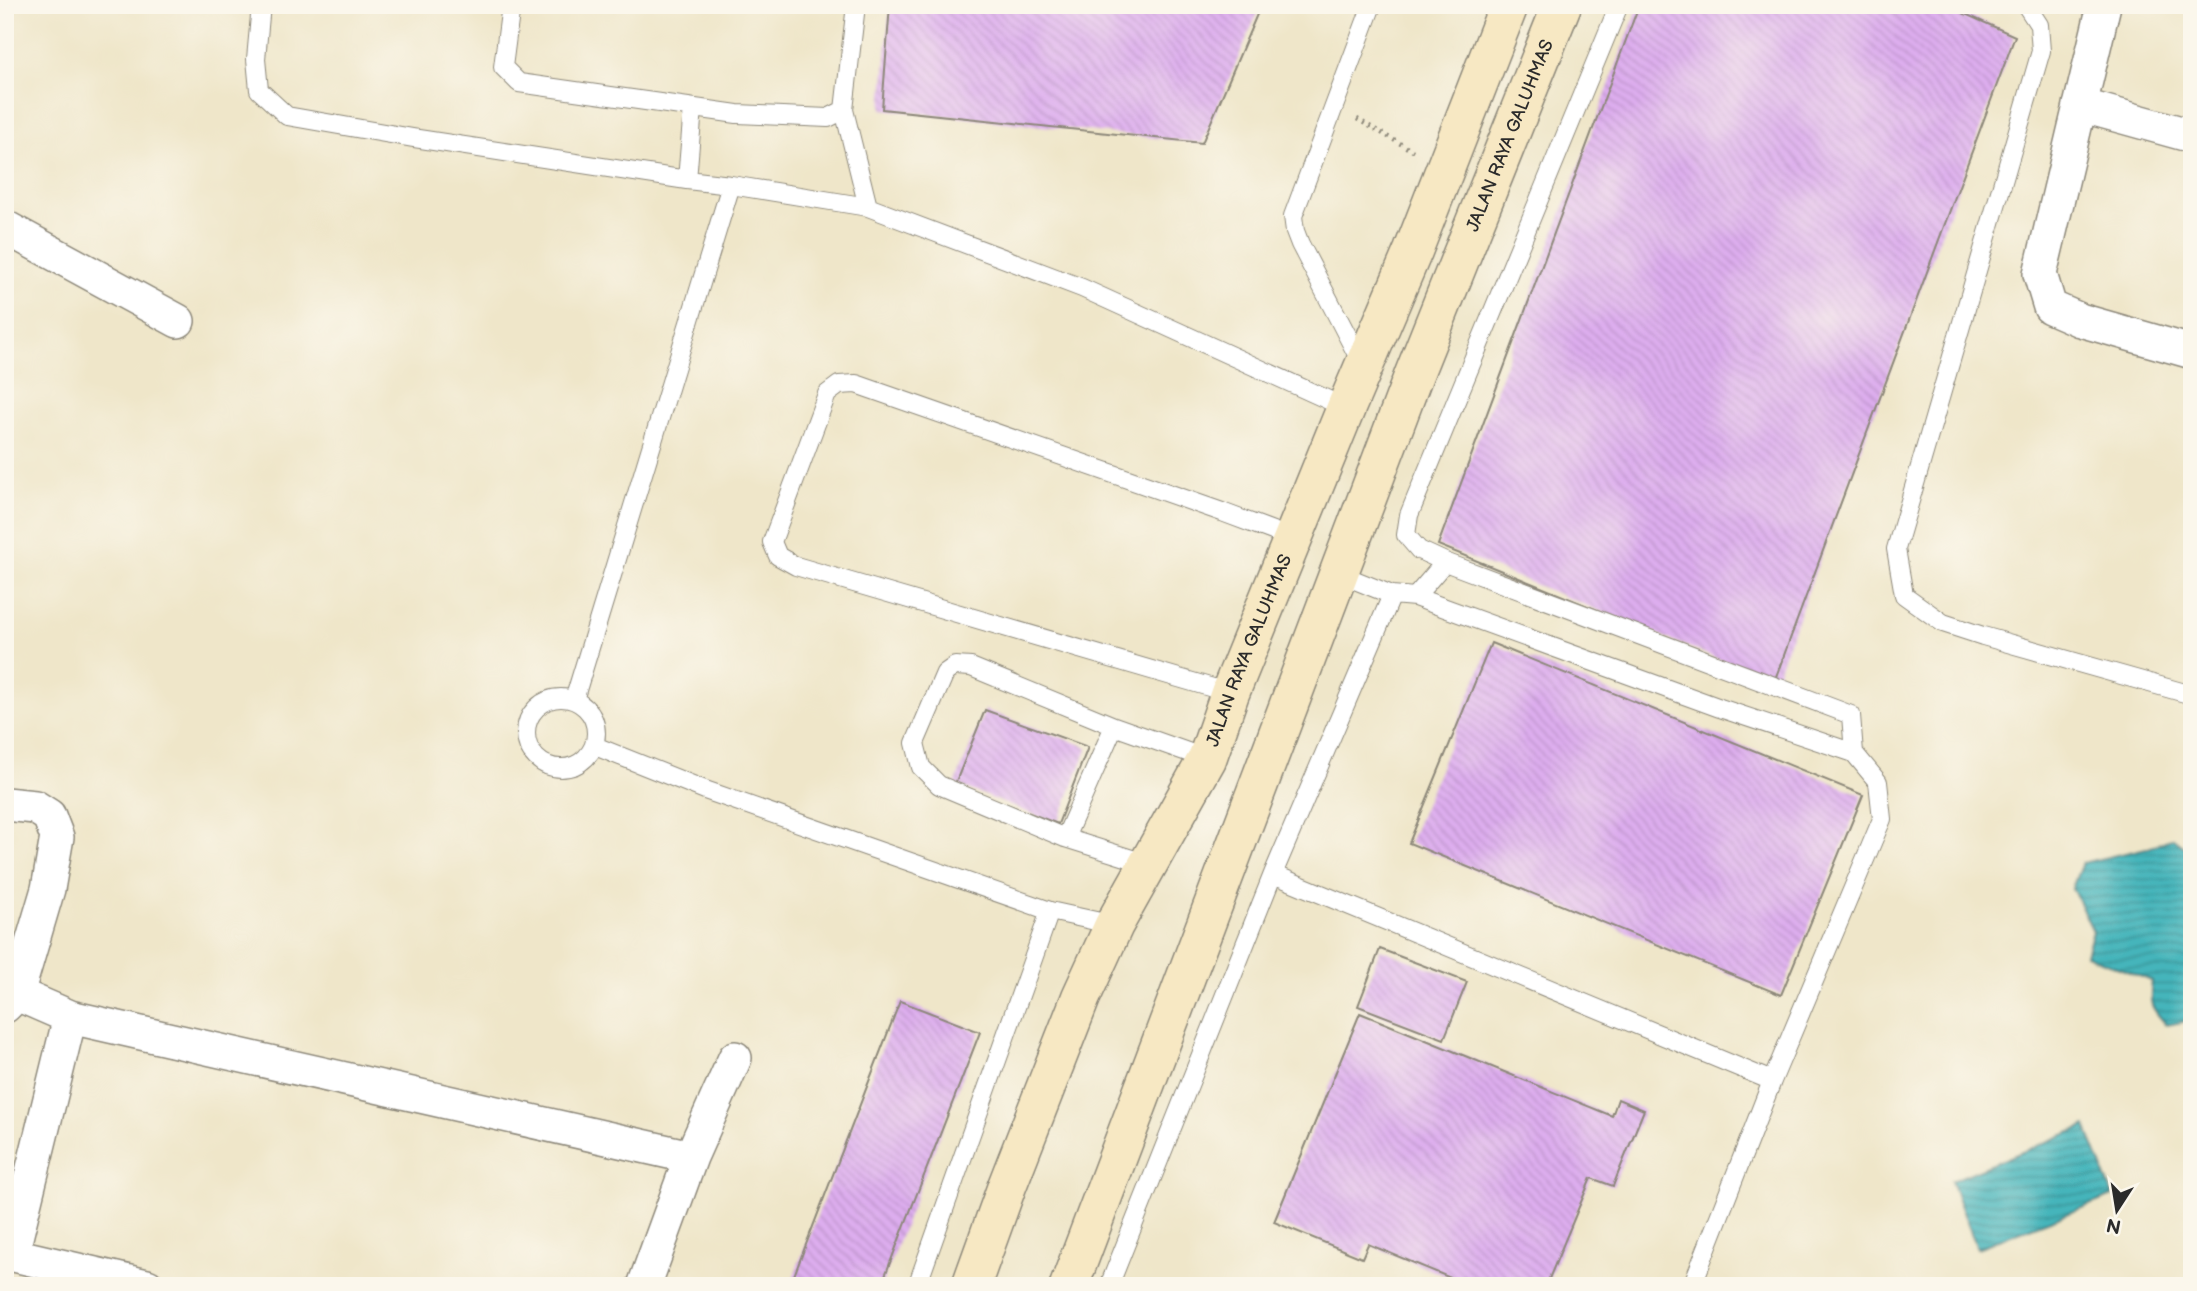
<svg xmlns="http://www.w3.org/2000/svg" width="2197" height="1291" viewBox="0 0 2197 1291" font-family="'Balsamiq Sans',sans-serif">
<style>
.water{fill:url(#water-rules);stroke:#387073;stroke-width:2}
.building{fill:url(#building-back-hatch)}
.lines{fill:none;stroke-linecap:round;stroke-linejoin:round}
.lane-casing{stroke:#8d887a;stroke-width:20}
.street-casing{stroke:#8d887a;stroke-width:36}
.secondary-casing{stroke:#8d887a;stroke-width:41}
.path{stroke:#8d887a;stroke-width:4.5;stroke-dasharray:2 5;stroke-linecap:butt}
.lane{stroke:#fff;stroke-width:18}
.street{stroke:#fff;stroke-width:33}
.secondary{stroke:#f7e8c3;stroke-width:38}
.labels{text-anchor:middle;stroke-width:5;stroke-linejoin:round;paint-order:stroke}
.street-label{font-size:18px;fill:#2b2b2b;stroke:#fbf7ec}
</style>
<defs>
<pattern id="water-rules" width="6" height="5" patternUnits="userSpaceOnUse" patternTransform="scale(1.75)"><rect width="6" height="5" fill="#45b5bb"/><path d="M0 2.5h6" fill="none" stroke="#3a9398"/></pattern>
<pattern id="building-back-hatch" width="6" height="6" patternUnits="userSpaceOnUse" patternTransform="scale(1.75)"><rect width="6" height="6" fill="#ddadee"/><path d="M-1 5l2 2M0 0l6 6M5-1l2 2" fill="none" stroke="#be95cc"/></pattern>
</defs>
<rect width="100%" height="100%" fill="#fbf7ec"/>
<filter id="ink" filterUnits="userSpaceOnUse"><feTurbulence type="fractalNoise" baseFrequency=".0143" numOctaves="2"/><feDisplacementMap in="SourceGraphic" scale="14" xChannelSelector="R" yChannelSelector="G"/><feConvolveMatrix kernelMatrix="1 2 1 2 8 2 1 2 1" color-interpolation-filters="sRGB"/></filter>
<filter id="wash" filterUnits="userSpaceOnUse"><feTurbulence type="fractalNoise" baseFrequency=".00686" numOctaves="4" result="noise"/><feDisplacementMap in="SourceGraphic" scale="28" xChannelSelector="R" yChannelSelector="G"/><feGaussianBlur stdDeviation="1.57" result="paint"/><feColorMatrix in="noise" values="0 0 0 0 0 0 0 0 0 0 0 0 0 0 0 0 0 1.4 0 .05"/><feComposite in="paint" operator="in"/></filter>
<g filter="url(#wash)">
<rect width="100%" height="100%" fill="#efe6c9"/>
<path class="water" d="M2173,838l19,15v167l-25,5c-17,-18 -18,-21 -15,-44l-66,-26 7,-24 -21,-43 10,-25 69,-16z
M2086,1126l27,70 -136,52 -26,-67z"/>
<g id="blocks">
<path class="building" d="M890,5h371l-59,138 -320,-34z
M1639,5h306l70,31 -241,646 -336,-137z
M1491,643l372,152 -82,200 -372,-152z
M985,710l103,37 -30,77 -103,-40z
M1380,949l87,33 -23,57 -86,-33z
M900,1001l80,31 -99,254h-91z
M1360,1013l252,103 6,-17 26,11 -31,76 -22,-8 -45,108h-76l-102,-42 -6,14 -88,-36z"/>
</g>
</g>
<g filter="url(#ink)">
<use href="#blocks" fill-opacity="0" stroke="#8d887a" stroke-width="2"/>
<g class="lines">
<g class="lane-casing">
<path id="lane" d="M261,5l-5,54 3,31 28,26 126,22 274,42 44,5 137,22 214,81 264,120
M511,5l-8,62 16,16 218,31 91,4 16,-8 12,-105
M1619,5l-210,510 -3,20 13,15 26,12 406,153 3,38
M2026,5l13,20 2,26 -145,498 8,46 39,28 40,13 209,59
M844,110l24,97
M687,180l6,-72
M1362,364l-62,-120 -5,-13 -2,-15 79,-211
M1392,595l23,2 305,111 134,45 24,29 4,37 -110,262 -80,205
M1415,597l30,-35
M1230,693l-434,-127 -18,-10 -6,-14 55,-148 12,-9 17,-1 366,128 72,27
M526 733a35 35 0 1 1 70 0a35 35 0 1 1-70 0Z
M574,700l157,-515
M595,746l110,44 345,121 64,14
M1065,838l49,-112
M1148,864l-83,-26 -126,-53 -18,-18 -6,-24 30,-70 10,-7 16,1 143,59 93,33
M1273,874l499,207
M917,1286l133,-375
M1109,1286l164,-412 119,-279 -52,-21"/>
</g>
<g class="street-casing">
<path id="street" d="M2104,5l-64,269 10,33 30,13 112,32
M2080,105l112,31
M5,227l173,94
M5,804l30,3 14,9 8,21 -9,52 -31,105 -12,12
M17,994l53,23 621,140
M5,1253l142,33
M12,1254l58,-237
M644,1286l47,-129 44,-99"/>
</g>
<g class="secondary-casing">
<g id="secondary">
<path id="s1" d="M971,1286l36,-100 74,-189 33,-72 93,-166 23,-66 116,-285 67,-157 96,-246"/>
<path id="s2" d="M1069,1286l345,-912 148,-369"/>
</g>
</g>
<path class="path" d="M1357,119l56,32"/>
<use href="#lane" class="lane"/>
<use href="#street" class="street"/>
<use href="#secondary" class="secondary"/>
</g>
</g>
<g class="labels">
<g class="street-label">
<text dy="6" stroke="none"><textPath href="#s2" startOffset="1232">JALAN RAYA GALUHMAS</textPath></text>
<text dy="6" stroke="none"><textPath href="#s1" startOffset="695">JALAN RAYA GALUHMAS</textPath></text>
</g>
</g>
<rect width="2197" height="1291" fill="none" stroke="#fbf7ec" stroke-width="28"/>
<g transform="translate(2117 1210) rotate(192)" stroke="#fbf7ec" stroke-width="5" paint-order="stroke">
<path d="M0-5L12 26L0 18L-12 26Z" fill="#2b2b2b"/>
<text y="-10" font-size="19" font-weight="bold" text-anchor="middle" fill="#2b2b2b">N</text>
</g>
</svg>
